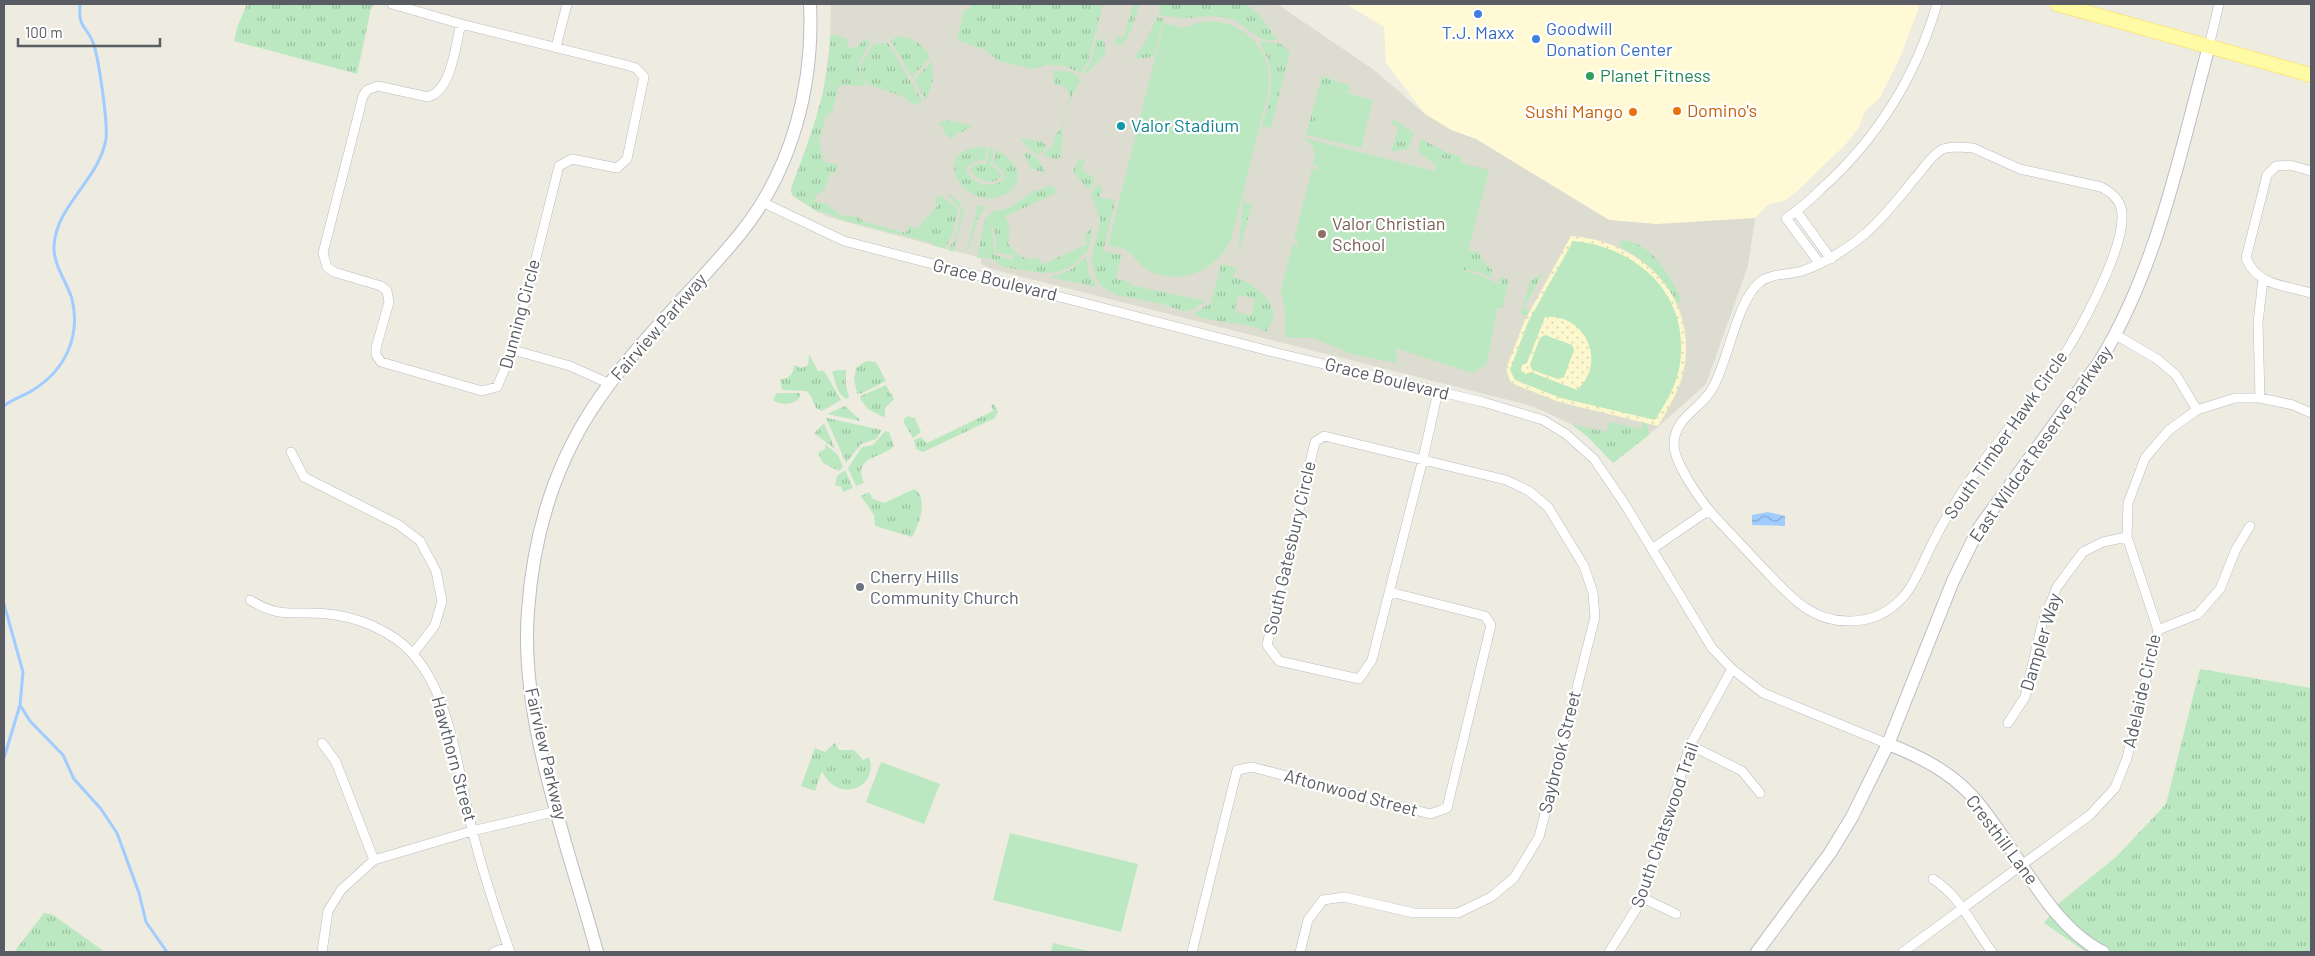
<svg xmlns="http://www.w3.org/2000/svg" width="2315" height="956" viewBox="0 0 2315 956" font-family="Barlow,sans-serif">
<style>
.commercial{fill:#fffad5}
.education{fill:#dddcd0}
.grass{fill:url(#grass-tufts);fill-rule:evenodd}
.sand{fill:url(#sand-dots)}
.pitch{fill:#bbe8c0;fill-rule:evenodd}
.water{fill:url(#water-waves)}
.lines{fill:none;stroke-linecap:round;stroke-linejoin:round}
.stream{stroke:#a0ccff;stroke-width:3}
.street-casing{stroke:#b9bbc1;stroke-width:10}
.secondary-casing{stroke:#babdc4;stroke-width:14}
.primary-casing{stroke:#fdde4b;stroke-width:15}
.street{stroke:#fff;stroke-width:9}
.secondary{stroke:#fff;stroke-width:12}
.primary{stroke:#fffaa5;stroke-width:14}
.shop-dot{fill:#3f7fe0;stroke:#fff;stroke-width:2}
.leisure-dot{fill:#2e9e5b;stroke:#fff;stroke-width:2}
.food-dot{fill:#e8710a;stroke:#fff;stroke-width:2}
.culture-dot{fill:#0f9aa8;stroke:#fff;stroke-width:2}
.education-dot{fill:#8d6e63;stroke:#fff;stroke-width:2}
.worship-dot{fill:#6b7280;stroke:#fff;stroke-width:2}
.labels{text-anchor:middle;stroke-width:4.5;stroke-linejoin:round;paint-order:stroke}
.shop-label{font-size:18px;fill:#366cbe;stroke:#fff;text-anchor:start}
.leisure-label{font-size:18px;fill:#27864d;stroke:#fff;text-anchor:start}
.food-label{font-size:18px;fill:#c56008;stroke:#fff;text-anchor:start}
.culture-label{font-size:18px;fill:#0d838f;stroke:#fff;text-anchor:start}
.education-label{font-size:18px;fill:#785e54;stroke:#fff;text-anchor:start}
.street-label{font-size:18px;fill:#595d63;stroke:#fff}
.worship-label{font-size:18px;fill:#5b616d;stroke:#fff;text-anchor:start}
</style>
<defs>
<pattern id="grass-tufts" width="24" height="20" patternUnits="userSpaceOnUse" patternTransform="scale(1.25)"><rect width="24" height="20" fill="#bbe8c0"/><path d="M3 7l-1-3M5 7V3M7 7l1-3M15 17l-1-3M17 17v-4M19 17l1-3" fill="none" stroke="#9bbfa0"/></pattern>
<pattern id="sand-dots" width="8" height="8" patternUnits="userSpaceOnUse" patternTransform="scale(1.25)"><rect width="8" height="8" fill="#fdf7cd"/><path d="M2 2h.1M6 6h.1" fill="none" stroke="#dbd6b3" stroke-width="1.8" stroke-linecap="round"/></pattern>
<pattern id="water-waves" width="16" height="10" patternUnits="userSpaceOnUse" patternTransform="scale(1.25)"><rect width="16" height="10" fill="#a0ccff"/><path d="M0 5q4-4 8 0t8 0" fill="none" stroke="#85a9d2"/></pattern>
</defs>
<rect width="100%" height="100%" fill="#eeece1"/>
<path class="commercial" d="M1346,4h574l-18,49 -23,46 -14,12 -6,16 -13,17 -51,49 -11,8 -16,3 -13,14 -43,6h-56l-47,-4 -133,-81 -25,-9 -26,-16 -39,-51 -2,-36z"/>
<path class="education" d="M831,4h446l97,66 51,44 26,16 25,9 133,81 47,4 99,-6 -7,48 -42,118 -48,43 -45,36 -25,-26 -17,-13 -39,-18 -541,-137 -10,-5v-6l-153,-41 -31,-18 -5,-4 -1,-6 20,-52 12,-44 7,-50z"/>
<path class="grass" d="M247,4h128l-4,5 -14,65 -123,-33 4,-16z
M971,4h132l-15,58 -7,11 -17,-7 -16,-1 -17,4 -32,-8 -14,-11 -28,-10 7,-30 6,-1z
M1133,4h6c-4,15 -7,28 -17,41h-5l-2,-3 1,-5h8z
M1160,4h86l13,11 18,24c-15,8 -30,-14 -44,-19 -16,-6 -30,-3 -47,-2 -9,0 -18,-2 -27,-3z
M1157,17l7,1 -10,37 -7,3h-13l12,-17z
M835,34l14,6 -3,4 4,4 8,-1 6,-8 7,4c-10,12 -17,27 -5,41l-3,2 -24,-1 -7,26 -7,6 -6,26 5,19 14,3 -2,8 -5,-1 -8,20 -6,2 -3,7 13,3 13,11 18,2 6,5 42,11 3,-8 8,4 21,-24 -3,-5 3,-5 16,10 4,7 -6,23 -7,14 -13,-4v-2l-86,-22 -25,-10 -2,2 -27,-18 -1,-6c18,-50 38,-97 39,-151z
M897,36c15,1 26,8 33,21l-18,20 -21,-36z
M1097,38l7,3 2,12 -20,21 -2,-1 6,-10z
M1259,41l22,3 9,8 -19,76 -9,-2c9,-34 16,-52 -3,-85z
M888,43l34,58 -8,4c-19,-22 -79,-9 -40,-61z
M932,61l1,20 -7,19 -12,-20z
M1053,70l19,2 7,6 1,4c-9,13 -15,28 -17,44 -1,10 0,20 -3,31l-4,2 -13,-3 11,-13 1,-9 6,-4 9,-35 -4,-8 -12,-3z
M1322,76l28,10 -2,7 -25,-6 -12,49 -5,-1z
M946,120l27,6 -13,7 -2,-3 1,3 -5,-1 2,3 -7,4 -10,-16z
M1392,120l5,1 17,13 -6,15 -17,3 8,-25 -7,-2z
M1020,138l23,4 4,5 -8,8 -10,-6z
M1421,139l25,13 16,5 -1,6 -22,-6 -3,8 -18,-13z
M980,147l8,1 -3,12 -10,1 -9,7c4,17 25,21 38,12v-8l-11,-9 3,-13c18,7 29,27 16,39 -38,35 -90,-37 -32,-42z
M990,148l4,1 -4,16 7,4 5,7c-9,11 -26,4 -32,-7l6,-5h10z
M1027,152l11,7 6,11 -1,3 -12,-5 -7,-14z
M1086,158l-5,12 11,6 3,6 -6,8 -16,-18 4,-10z
M1099,184l3,5 -3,8 15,3 1,4 -12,47 18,4 -5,24 14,3v3l75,16 -13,9 -10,1 -19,-7 -47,-9 -16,-10 -9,-22 9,-43 -9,-27z
M1050,186l4,1 3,6 -52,23 5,12 -2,16 9,10 12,6 9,-3 3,6 3,1 43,-20 -3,-9 9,-8 -5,23 -16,16 -15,6 -15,1 -38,-6 -14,-9h-13l8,-39 7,-7 17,-4 23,-16zM991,226h2l4,26 18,4 -3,4 -17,-5z
M948,194l11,7 5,12 -11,39 -5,-2 8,-13 5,-26z
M1243,202l9,2 -13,49v-6z
M978,205l8,2 -7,8 -11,37 -1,-3z
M1622,240c30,3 47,34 59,59l-5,6c-10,-27 -33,-46 -57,-59z
M1469,250l11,3 1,6 12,12 -3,3 2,4 -13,-6 -16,-2z
M1086,257l3,17 8,13 -48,-10 20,-6z
M1221,264l15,3 -3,10c21,5 55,31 33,55 -22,-13 -50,-6 -73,-18l18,-11zM1238,295l17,4 -4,16 -16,-3z
M1543,273l-19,34 5,4 -3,5 -5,-3 9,-32z
M1501,277l8,3 -7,28h-5l4,-24 -3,-3z
M809,354l9,17h6l17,29 -19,11 -6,-3 -5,-12 -5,-5 -24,-1 -2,-11c8,1 14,-5 14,-14l7,3 7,-3z
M866,361l10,1 10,19 -26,13 -3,-1 -3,-14 2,-11z
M837,370h9v15l3,13 -2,1c-10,-4 -12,-19 -15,-27z
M886,385l8,14 -9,9v8l-2,1 -15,-8 -8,-10 1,-3z
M777,393h23v4c-6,8 -19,9 -27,3z
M994,404l4,8 -3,6 -72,34 -7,-3 -2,-9 7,-3 6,6 66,-32 -2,-6z
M845,406l15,14v1l-33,-7z
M907,416l8,2 6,14 -8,6 -9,-15v-4z
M826,418h1l55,12 -6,9 -15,5 -15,19z
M1609,422l32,7 2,-7 5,1 -1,3 3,8 -37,29 -25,-26 -17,-13 36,8z
M824,423l11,26 -21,-16z
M885,431l4,1 5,14c-13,13 -42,10 -30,37l-8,3 -8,-18 14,-21 11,-2z
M825,444l13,11 5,12 -4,4 -16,-8 -5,-10 7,-4z
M845,470l8,18 -10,4 -2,-6h-6l2,-10z
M914,489c15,8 5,37 -2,48l-37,-11 -1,-11 -13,-19 8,-4 4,7 11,4z
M2200,669l111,19v264h-225l-42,-29 15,-20 57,-46 50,-53z
M835,743l4,7h15l9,10 6,-3c11,32 -33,47 -47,14l-7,20 -14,-5 14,-38 10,4z
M44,913l9,2 52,37h-91z"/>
<path class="sand" d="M1571,236c72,5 129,62 112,138 -5,19 -15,35 -25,52l-99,-24 -48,-19 -5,-14 18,-47z"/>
<path class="pitch" d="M1212,21c38,3 63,34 56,72l-36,143c-12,33 -50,51 -82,35 -11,-5 -15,-14 -23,-21 -4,-3 -14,-3 -19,-5l56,-222 19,5 14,-5z
M1323,87l50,13 -12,48 -50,-12z
M1300,137l134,34 -6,23 10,-37 51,13 -26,101 19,5 19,9 -14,79 -15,9 -76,-25 1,15 -45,-9 -39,-16 -28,-1v-25l-4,-23 12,-45 4,1 1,-4 -4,-1 18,-71 4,1 2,-4 -5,-1c4,-14 0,-23 -13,-28z
M1573,241c65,6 117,54 107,123 -3,21 -14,38 -25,56l-94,-22 -46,-18 -5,-10 18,-48zM1545,317c40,-4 63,45 32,73l-46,-18 -5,2 -5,-3 1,-6 5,-2z
M1545,335l27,10 2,5 -10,27 -6,2 -26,-9 -2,-6 10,-26z
M881,762l59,22 -16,40 -58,-22z
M1010,833l128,31 -17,68 -128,-32z
M1053,943l39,9h-41z"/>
<path class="water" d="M1768,512l17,4v10l-33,-1v-10z"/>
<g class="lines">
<path class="stream" d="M4,406c8,-7 20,-10 29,-16 32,-20 48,-53 39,-91 -5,-17 -19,-34 -18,-53 2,-41 45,-66 52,-107 2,-17 -7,-77 -12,-94 -7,-21 -16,-14 -14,-41
M4,604l19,68 -3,33 -16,53
M20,705l10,16 33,34 11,24 27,30 16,24 22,60 7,29 21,30"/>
<g class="street-casing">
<path id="street" d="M392,4l69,20 165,41 10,3 8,9 -17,82 -10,9 -45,-9 -13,7 -46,184 -16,37 -15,4 -101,-29 -5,-7v-7l13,-46 -2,-11 -6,-5 -47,-14 -7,-5 -4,-14 40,-157 4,-6 11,-4 50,11c24,-7 27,-51 33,-73
M2209,46l10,-42
M556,47l11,-43
M1959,147l14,1 47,21 81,18c12,6 21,14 21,28 2,36 -43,117 -63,148 -27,39 -60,75 -87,114 -15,22 -29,45 -41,69 -8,16 -15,36 -27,50 -14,16 -33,25 -54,25 -40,1 -62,-27 -87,-53 -16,-17 -31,-33 -47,-50 -13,-14 -43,-55 -42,-75 1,-26 27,-34 38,-54 17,-29 24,-87 48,-107 12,-9 28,-7 42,-11 24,-8 44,-21 64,-38 18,-16 34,-36 49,-55 8,-9 15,-21 26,-28 5,-3 11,-3 18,-3z
M2311,171l-21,-6 -14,1 -9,9 -21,83c11,28 39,27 65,35
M762,202l82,39 429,111 210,50 60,18 23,14 28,25 30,44 88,145 20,21 31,24 125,51
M1797,212l34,47
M1820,264l-34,-46c13,-8 24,-18 35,-29 56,-50 95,-113 116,-185
M2116,335l41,24 19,16 21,35
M513,350l57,16 40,18
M2260,398l-2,-75 5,-44
M291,452l13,25 95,48 21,16 16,30 6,30 -7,24 -22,29
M1652,549l57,-39
M250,600c33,20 43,10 77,14 20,2 43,9 61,20 62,34 68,133 84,195 10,41 24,83 38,123
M2158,630l40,-16 22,-25 16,-40 14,-23
M2008,723l17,-26 17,-73 15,-37 26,-35 20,-10 24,-5
M322,743l14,19 38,98
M1690,745l52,26 18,22
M1933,879c30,20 38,46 59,73
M1643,898l33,16
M322,952l6,-41 13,-21 33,-30 98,-29 85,-20
M494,952l14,-5
M1192,952l45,-182 15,-3 178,47 17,-6 44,-183 -6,-9 -95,-24
M1300,952l8,-32 15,-20 21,-3 70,16h44l33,-16 23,-19 25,-41 56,-220 -2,-24 -9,-27 -36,-59 -19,-16 -23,-11 -182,-44 -9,6 -48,203 12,16 80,18 13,-19 51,-201 15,-68
M1609,952l34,-54 47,-153 42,-76
M1903,952l187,-137 25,-27 12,-30 31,-128 -31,-93 1,-34 17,-45 24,-28 28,-20 38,-12h25l33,7 18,8"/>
</g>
<g class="secondary-casing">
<path id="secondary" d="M1888,744c31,12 61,27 84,52 42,46 74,128 131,156
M597,952c-28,-104 -78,-233 -69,-341 5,-71 25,-142 64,-202 42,-65 100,-116 148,-175 52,-64 74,-149 70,-230
M1757,952l73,-99 22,-36 36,-73 65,-163 26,-53 121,-167c58,-95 80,-208 109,-315"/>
</g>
<g class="primary-casing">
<path id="primary" d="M2057,4l254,71"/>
</g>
<use href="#street" class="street"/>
<use href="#secondary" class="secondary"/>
<use href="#primary" class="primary"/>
</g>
<g class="shop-dot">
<circle cx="1478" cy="14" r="5"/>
<circle cx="1536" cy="39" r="5"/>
</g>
<circle class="leisure-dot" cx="1590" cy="76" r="5"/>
<g class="food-dot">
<circle cx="1677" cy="111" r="5"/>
<circle cx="1633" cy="112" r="5"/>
</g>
<circle class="culture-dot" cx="1121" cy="126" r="5"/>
<circle class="education-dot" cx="1322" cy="234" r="5"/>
<circle class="worship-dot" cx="860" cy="587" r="5"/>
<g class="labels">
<g class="shop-label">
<text x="1546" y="35">Goodwill<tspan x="1546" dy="21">Donation Center</tspan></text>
<text x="1478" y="39" text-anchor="middle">T.J. Maxx</text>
</g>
<g class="leisure-label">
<text x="1600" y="82">Planet Fitness</text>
</g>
<g class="food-label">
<text x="1687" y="117">Domino's</text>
<text x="1623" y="118" text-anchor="end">Sushi Mango</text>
</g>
<g class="culture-label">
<text x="1131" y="132">Valor Stadium</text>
</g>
<g class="education-label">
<text x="1332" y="230">Valor Christian<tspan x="1332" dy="21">School</tspan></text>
</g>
<g class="street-label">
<text transform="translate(995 280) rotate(14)" y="6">Grace Boulevard</text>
<text transform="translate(520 314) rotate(-75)" y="6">Dunning Circle</text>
<text transform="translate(659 327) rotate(-49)" y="6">Fairview Parkway</text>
<text transform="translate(1387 379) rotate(14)" y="6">Grace Boulevard</text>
<text transform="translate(2006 435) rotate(-55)" y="6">South Timber Hawk Circle</text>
<text transform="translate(2041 444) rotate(-55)" y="6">East Wildcat Reserve Parkway</text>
<text transform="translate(1290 548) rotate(-77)" y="6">South Gatesbury Circle</text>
<text transform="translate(2041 642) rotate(-73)" y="6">Dampler Way</text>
<text transform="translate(2142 691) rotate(-77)" y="6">Adelaide Circle</text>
<text transform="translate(1560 752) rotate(-76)" y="6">Saybrook Street</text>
<text transform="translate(546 754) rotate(77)" y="6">Fairview Parkway</text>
<text transform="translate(454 759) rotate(75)" y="6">Hawthorn Street</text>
<text transform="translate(1351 793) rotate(15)" y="6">Aftonwood Street</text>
<text transform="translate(1665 825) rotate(-71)" y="6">South Chatswood Trail</text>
<text transform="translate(2002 840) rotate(53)" y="6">Cresthill Lane</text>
</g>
<g class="worship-label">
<text x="870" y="583">Cherry Hills<tspan x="870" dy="21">Community Church</tspan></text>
</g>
</g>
<rect width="2315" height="956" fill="none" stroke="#595d63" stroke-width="10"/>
<path d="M18 38v8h142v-8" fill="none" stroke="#595d63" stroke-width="2.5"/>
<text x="25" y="38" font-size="15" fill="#595d63" stroke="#ffffff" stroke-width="4" paint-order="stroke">100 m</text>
</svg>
